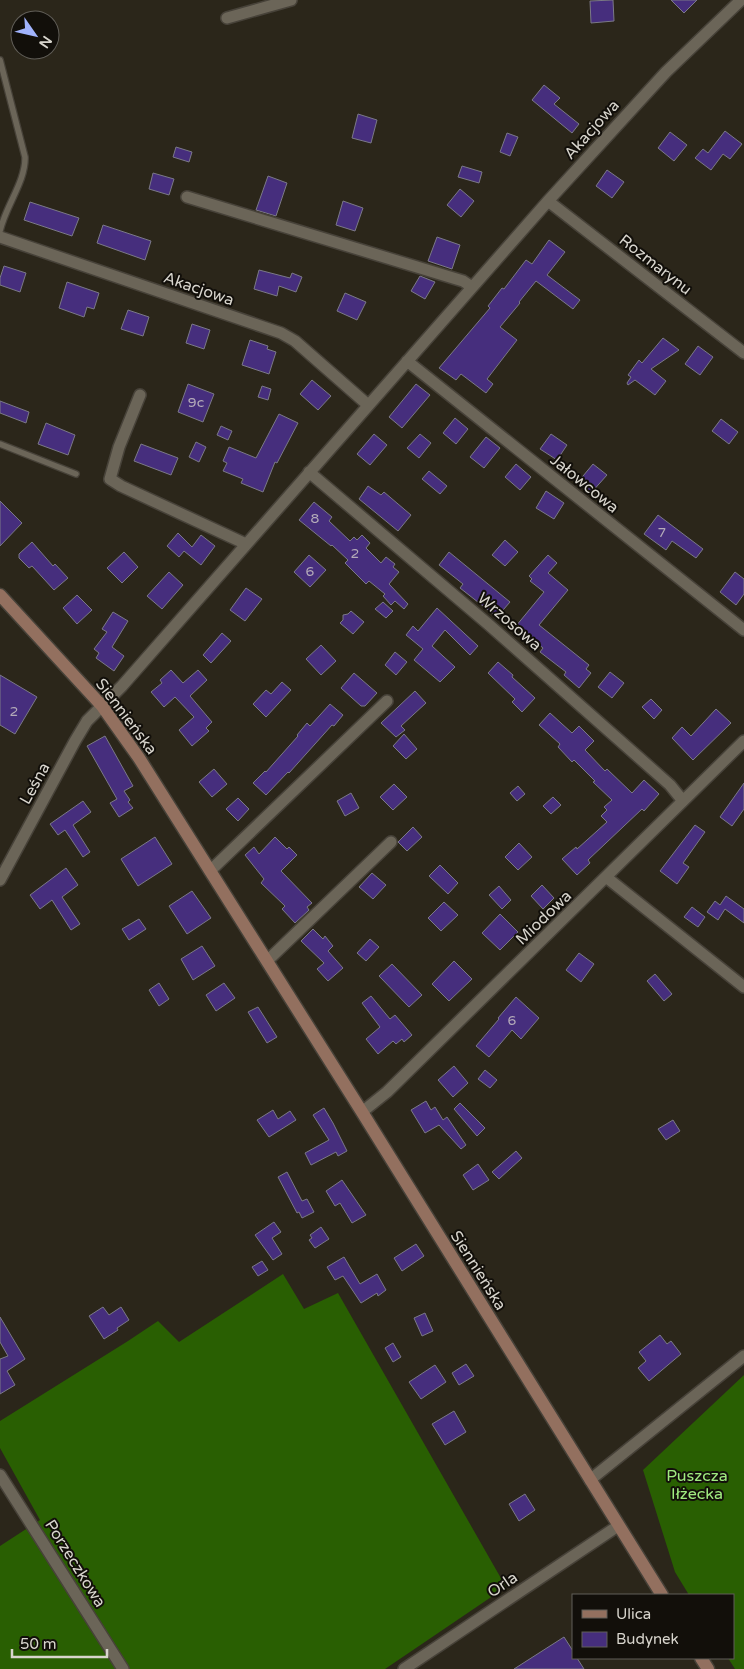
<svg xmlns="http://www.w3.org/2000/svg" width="744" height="1669" viewBox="0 0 744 1669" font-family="'Varela Round',sans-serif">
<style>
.forest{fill:#295f02}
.building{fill:#462e7d;stroke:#7b7987}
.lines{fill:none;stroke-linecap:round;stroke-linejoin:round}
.lane-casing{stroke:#474239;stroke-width:8}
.street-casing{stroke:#474239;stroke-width:14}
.secondary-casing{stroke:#474239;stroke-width:15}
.lane{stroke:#6b6558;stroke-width:5.5}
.street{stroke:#6b6558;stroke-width:11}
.secondary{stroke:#93705f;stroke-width:12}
.labels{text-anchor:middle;stroke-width:4;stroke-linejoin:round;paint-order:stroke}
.number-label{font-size:14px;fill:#b4abb9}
.street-label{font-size:16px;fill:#d8d5cd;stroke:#120f0a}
.park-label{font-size:16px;fill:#a0eb80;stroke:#120f0a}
</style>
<rect width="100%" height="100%" fill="#2b261a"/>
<path class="forest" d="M283,1274l21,35 34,-16 168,294 -121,82h-385v-123l40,-26 -40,-72v-27l128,-80 30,-20 21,21z
M744,1375v294h-9l-7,-11h5v-63h-44l-14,-23 -32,-102z"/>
<path class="building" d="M613,0l1,21 -23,2 -1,-22z
M671,0h26l-13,13z
M544,85l16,13 -6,6 25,20 -7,9 -40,-33z
M358,114l19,6 -6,23 -19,-5z
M725,131l17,13 -12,15 -7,-5 -12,16 -16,-12 8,-9 5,4z
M670,132l17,13 -13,16 -16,-13z
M507,133l11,4 -8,19 -10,-4z
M176,147l16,5 -3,10 -16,-5z
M462,166l20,6 -3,11 -21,-6z
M607,170l17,12 -12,16 -16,-12z
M153,173l21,6 -5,16 -20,-6z
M268,176l19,7 -11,33 -20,-6z
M460,189l14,12 -13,16 -14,-12z
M343,201l20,7 -8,23 -19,-6z
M30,202l49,16 -7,18 -48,-16z
M103,225l48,16 -6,19 -48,-17z
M437,237l23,8 -8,24 -24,-8z
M549,240l16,12 -18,23 33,25 -7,9 -37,-28 -17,21 1,1 -20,24 17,13 -30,39 6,5 -7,9 -25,-19 -5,6 -17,-12 51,-60 -2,-2 14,-18 2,1 22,-29 6,4z
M4,266l22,7 -6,19 -20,-7v-7z
M259,270l31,8 2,-5 10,4 -6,15 -17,-6 -2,10 -23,-7z
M420,276l15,6 -10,17 -14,-8z
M67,282l32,11 -5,16 -7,-2 -3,10 -25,-9z
M345,293l21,9 -9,18 -20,-9z
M128,310l21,7 -6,19 -22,-7z
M192,324l18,6 -6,19 -18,-6z
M663,338l16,12 -28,19 15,12 -11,14 -20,-15 -7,5 -1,-2 4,-6 -3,-2 11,-15 3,3z
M250,340l18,6 -1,3 9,3 -7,22 -27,-9z
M698,346l15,11 -13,18 -15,-11z
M312,380l19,16 -13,14 -18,-16z
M188,384l26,10 -11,28 -25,-10z
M416,384l14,11 -28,33 -13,-11z
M262,386l9,3 -3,11 -10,-3z
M0,401l29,11 -3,11 -26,-10z
M279,414l19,9 -21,40 -2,-1 -12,30 -22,-9 2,-4 -20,-8 4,-8 -4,-2 6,-14 27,11z
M455,418l13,11 -12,15 -13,-11z
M721,419l17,13 -9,12 -17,-13z
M46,423l29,12 -7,20 -30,-11z
M221,426l11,5 -4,9 -11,-5z
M374,434l13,11 -17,20 -13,-11z
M420,434l11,9 -12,15 -12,-10z
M551,434l16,11 -10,15 -17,-11z
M486,437l14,11 -16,20 -14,-11z
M196,442l10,5 -7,15 -10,-5z
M141,444l37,14 -7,17 -37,-14z
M516,464l15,13 -11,13 -15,-13z
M593,464l14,11 -16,18 -13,-11z
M429,471l18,15 -7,8 -18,-15z
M368,486l13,9 3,-3 27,23 -13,16 -39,-32z
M546,491l18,12 -10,16 -18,-11z
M0,501l22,22 -22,23z
M314,502l18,15 -3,4 21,20 4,-4 3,3 5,-5 8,8 -4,5 15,15 5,-6 9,7 -2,3 6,5 -10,12 19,20 -4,5 -9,-8 -4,4 -8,-9 2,-2 -16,-13 -3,3 -21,-21 3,-3 -16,-15 -1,1 -32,-26z
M658,515l45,34 -7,9 -24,-17 -6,9 -22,-16z
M178,533l14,14 9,-12 14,11 -14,19 -17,-14 -5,6 -12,-11z
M505,540l13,12 -13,14 -13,-11z
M32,542l21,24 2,-2 13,14 -14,12 -22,-24 -3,2 -10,-10v-4z
M124,552l14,15 -16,16 -15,-15z
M449,552l61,50 -13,15 -37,-29 3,-4 -24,-19z
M309,555l17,15 -16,17 -16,-15z
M548,555l9,8 -9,10 20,17 -29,35 50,40 -3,4 5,4 -12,15 -15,-13 2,-3 -26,-20 3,-4 -27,-22 28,-34 -14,-11 2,-2 -3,-3z
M169,572l14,13 -21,24 -15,-13z
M735,572l9,7v15l-8,11 -16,-13z
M246,588l16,11 -17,22 -15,-11z
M77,595l15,15 -15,14 -14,-16z
M383,602l10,9 -7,7 -11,-9z
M437,608l41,38 -8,9 -25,-25 -13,16 23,21 -15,15 -26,-22 9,-11 -17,-14 7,-9 5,5z
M351,611l13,11 -11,12 -13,-11 3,-3v-5l5,-1z
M113,612l15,9 -16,26 12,9 -10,15 -18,-13 3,-5 -5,-4 13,-17 -5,-3z
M222,633l9,8 -20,22 -8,-8z
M321,645l15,16 -15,14 -15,-16z
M395,652l12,10 -11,13 -11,-10z
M498,662l15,13 -1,2 23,21 -13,14 -10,-10 3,-3 -27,-26z
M171,670l12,13 15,-13 9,10 -17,16 22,26 -6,6 3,3 -17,15 -13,-16 15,-13 -19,-20 -11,10 -13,-15 11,-9 -2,-3z
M610,672l14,11 -12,15 -14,-11z
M354,673l23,20 -12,13h-4l-20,-18z
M0,675l37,22 -22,37 -15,-9z
M282,682l9,8 -25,27 -13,-13 13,-14 5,4z
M415,691l11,12 -25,23 4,4 -9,7 -15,-14z
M651,699l11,11 -8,9 -12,-12z
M330,704l13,11 -9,11 -2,-1 -43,48 -1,-1 -22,23 -13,-12 12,-12 1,1 32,-36 -1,-1 10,-12 3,3z
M716,709l15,14 -38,37 -21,-22 10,-11 9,9z
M550,713l22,20 7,-7 15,15 -9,9 20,21 2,-2 25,24 12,-13 15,14 -15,17 -2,-2 -54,51 2,3 -13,12 -15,-16 14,-12 1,2 30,-27 -6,-6 6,-6 -3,-3 8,-7 -19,-18 2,-1 -21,-21 -2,2 -14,-15 2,-3 -21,-19z
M404,734l13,15 -11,10 -13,-13z
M105,736l28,50 -9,5 6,9 -2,2 5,6 -14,9 -9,-14 7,-4 -30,-53z
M214,769l13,15 -15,13 -13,-15z
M744,783v26l-12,17 -12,-9z
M394,784l13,13 -14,13 -13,-13z
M518,786l7,8 -8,7 -7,-8z
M351,793l8,15 -14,8 -8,-15z
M553,797l8,8 -10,9 -8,-8z
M238,798l11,11 -11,12 -12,-12z
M83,801l8,11 -18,13 17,27 -7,5 -18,-27 -7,5 -8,-11z
M695,825l10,7 -22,31 6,4 -12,17 -17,-13z
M413,827l9,10 -15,14 -9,-9z
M155,837l17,27 -34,22 -17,-27z
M275,837l12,12 2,-2 8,8 -16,16 31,32 -5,4 2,3 -14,13 -13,-14 3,-3 -24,-23 3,-4 -19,-24 9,-8 5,7z
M519,843l13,14 -14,13 -13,-13z
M440,865l18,18 -10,11 -19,-18z
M66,868l12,17 -16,12 18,27 -9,6 -19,-30 -12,9 -10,-14z
M372,873l14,12 -13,14 -14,-12z
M542,885l12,13 -11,11 -12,-13z
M499,886l12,14 -9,9 -13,-14z
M192,891l19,27 -24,16 -18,-28z
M726,896l18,13v14l-19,-14 -7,11 -11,-8 8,-11 5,4z
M444,902l14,13 -17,16 -13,-13z
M692,907l13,10 -7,10 -14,-10z
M500,914l18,18 -18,18 -18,-17z
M139,919l7,10 -17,11 -7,-11z
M313,929l10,10 2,-3 8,10 -5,5 15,17 -15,13 -11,-12 7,-6 -23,-22z
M370,939l9,8 -13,14 -9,-8z
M202,946l13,20 -22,14 -12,-21z
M579,953l15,11 -13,18 -15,-12z
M454,961l18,18 -23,22 -17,-17z
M392,964l30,31 -13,12 -30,-31z
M655,974l17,20 -8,7 -17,-20z
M159,983l10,16 -10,7 -10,-16z
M224,983l11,15 -19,13 -10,-16z
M371,996l19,23 5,-4 17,20 -8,7 -2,-3 -6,5 -3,-3 -15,13 -12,-15 14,-12 -18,-24z
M516,997l23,21 -18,21 -9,-9 -23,27 -13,-11 23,-27 -1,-1z
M258,1007l19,30 -10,6 -19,-31z
M454,1066l14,17 -15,14 -15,-17z
M485,1070l12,10 -7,8 -12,-9z
M426,1101l5,9 4,-3 8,13 4,-3 19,28 -5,4 -22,-24 -14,8 -14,-23z
M460,1103l25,25 -8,8 -23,-27z
M324,1108l9,15 14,28 -9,5 -2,-4 -25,13 -6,-12 24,-13 -16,-25z
M273,1110l5,9 12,-8 6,9 -27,17 -12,-17z
M673,1120l7,11 -14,9 -8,-11z
M516,1151l6,7 -23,21 -7,-7z
M478,1164l11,16 -16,10 -10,-15z
M287,1172l15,29 5,-2 7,13 -12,6 -3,-6 -2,1 -19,-36z
M342,1180l24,35 -14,8 -12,-20 -5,3 -9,-15z
M274,1222l7,10 -9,6 10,16 -9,6 -18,-25z
M321,1227l8,12 -14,9 -6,-8 3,-2 -2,-3z
M416,1244l8,12 -22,15 -8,-13z
M344,1257l16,27 17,-10 9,16 -8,6 -1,-3 -16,10 -18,-27 -8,4 -8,-13z
M262,1261l6,9 -10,6 -6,-9z
M103,1307l6,8 12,-8 8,13 -12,8 1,2 -14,9 -15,-23z
M425,1313l8,18 -11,5 -8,-18z
M0,1317l25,42 -18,12 8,14 -15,9v-35l8,-3 -8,-14z
M660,1335l7,9 4,-3 10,13 -32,27 -11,-13 8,-7 -7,-9z
M393,1343l8,14 -8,5 -8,-14z
M466,1364l8,12 -15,9 -7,-12z
M435,1365l11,17 -25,17 -12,-17z
M454,1411l12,21 -21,13 -13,-21z
M525,1494l10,16 -16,11 -10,-17z
M564,1637l9,14v7h4l7,11h-70z"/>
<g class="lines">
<g class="lane-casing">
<path id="lane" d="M0,60l25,97c1,24 -20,50 -25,74
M0,444l76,30"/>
</g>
<g class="street-casing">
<path id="street" d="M227,18l64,-18
M187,197l276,84 9,6
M548,201l196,152
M0,237l281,96 14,8 73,64
M407,361l337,269
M140,395l-21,52 -9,32 11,7 125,58
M309,472l179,152 182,161 13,16
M210,871l177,-170
M606,877l138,110
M0,880l75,-139 12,-20 35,-35 426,-485 118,-129 75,-72
M267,961l124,-119
M362,1112l25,-20 357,-351
M0,1475l123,194
M590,1480l154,-124
M404,1669l214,-143"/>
</g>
<g class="secondary-casing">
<path id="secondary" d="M0,595l102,111 37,52 223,354 300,483
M701,1658l7,11"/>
</g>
<use href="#lane" class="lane"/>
<use href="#street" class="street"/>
<use href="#secondary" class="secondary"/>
</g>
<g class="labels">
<g class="number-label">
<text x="196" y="407">9c</text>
<text x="315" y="523">8</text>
<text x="662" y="537">7</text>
<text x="355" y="558">2</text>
<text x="310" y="576">6</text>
<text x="14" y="716">2</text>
<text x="512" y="1025">6</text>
</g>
<g class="street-label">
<text transform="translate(591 129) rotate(-48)" y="6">Akacjowa</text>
<text transform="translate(656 264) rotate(38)" y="6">Rozmarynu</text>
<text transform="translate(199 288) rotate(19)" y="6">Akacjowa</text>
<text transform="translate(585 483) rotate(39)" y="6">Jałowcowa</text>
<text transform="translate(510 621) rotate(41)" y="6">Wrzosowa</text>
<text transform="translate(127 716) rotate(53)" y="6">Siennieńska</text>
<text transform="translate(34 783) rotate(-61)" y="6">Leśna</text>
<text transform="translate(543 917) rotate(-44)" y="6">Miodowa</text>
<text transform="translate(479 1270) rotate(58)" y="6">Siennieńska</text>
<text transform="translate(76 1563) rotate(58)" y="6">Porzeczkowa</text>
<text transform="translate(502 1584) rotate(-34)" y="6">Orla</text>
</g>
<g class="park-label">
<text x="697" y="1481">Puszcza<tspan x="697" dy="18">Iłżecka</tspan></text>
</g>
</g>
<rect x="572" y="1594" width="162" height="65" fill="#120f0a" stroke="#615e58"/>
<rect x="582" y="1610" width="25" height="8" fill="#93705f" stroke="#615e58"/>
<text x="616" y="1619" font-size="15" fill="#d8d5cd">Ulica</text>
<rect x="582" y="1632" width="25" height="15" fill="#462e7d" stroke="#615e58"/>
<text x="616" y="1644" font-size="15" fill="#d8d5cd">Budynek</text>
<g transform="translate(35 35) rotate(124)"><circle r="24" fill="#120f0a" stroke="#615e58"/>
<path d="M0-4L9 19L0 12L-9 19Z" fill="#a1b3fd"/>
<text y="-8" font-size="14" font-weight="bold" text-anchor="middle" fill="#d8d5cd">N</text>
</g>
<path d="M12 1649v8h95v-8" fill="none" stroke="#d8d5cd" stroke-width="2.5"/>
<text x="20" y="1649" font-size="15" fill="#d8d5cd" stroke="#120f0a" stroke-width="4" paint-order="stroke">50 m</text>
</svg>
